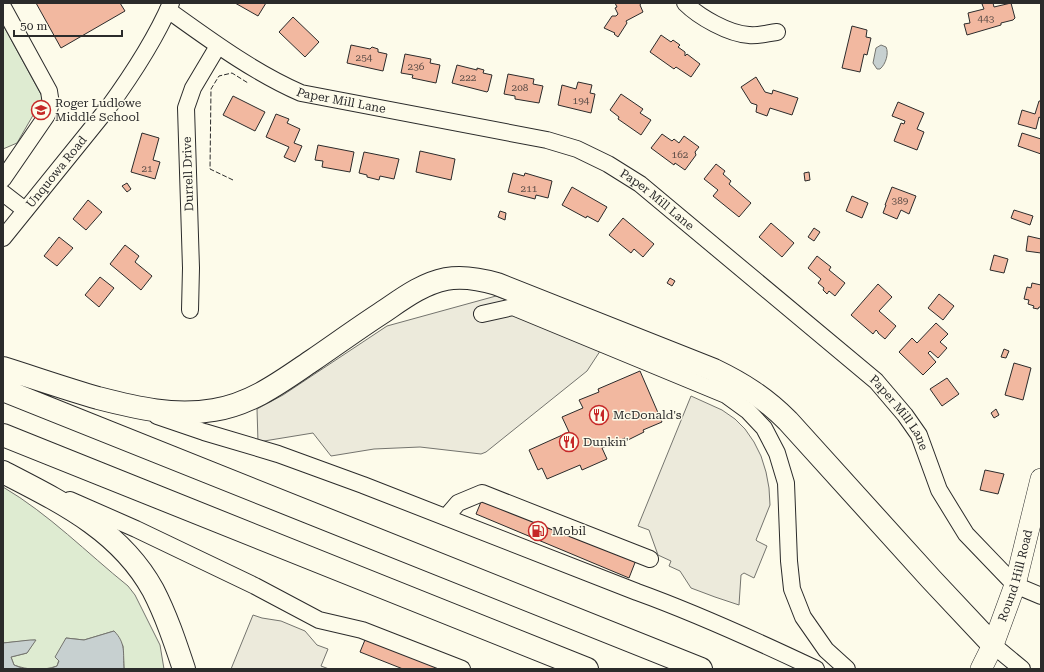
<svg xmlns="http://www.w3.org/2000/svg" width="1044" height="672" viewBox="0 0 1044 672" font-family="'Roboto Serif',serif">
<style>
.green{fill:#deebd1;stroke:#74746e}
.parking{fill:#eceadb;stroke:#74746e}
.water{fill:#c7d0d0;stroke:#74746e}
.building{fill:#f2b8a0;stroke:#2b2b2b}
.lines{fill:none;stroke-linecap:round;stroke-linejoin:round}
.minor-casing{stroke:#2b2b2b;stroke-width:18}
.major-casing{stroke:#2b2b2b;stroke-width:22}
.highway-casing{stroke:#2b2b2b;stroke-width:24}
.minor{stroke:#fdfbea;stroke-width:16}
.major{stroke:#fdfbea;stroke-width:21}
.highway{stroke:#fdfbea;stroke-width:22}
.fence{stroke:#2b2b2b;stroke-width:1;stroke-dasharray:5 2;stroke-linecap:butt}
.labels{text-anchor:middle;stroke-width:3;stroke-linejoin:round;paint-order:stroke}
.number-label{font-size:10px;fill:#5d4e48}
.street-label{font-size:12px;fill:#2b2b2b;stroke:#fdfbea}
.poi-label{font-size:12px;fill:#2b2b2b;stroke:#fdfbea;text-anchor:start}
</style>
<rect width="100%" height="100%" fill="#fdfbea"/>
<path class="green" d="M3,25l40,73 -26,45 -14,6z
M3,487c46,27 84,66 125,99l7,9 25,50 4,24h-40l-1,-23 -9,-15 -30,9 -18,-2 -9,28c-14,5 -30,4 -43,-1l-3,-8 16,-4 8,-13 -32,3z"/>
<path class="parking" d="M496,296l112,43 -21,32 -101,81 -5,2 -61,-7 -46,2 -43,7 -18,-23 -55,9 -1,-33 26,-14 104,-69z
M691,396l31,14 13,9 10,10 9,13 7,14 5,16 3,16 1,17 -14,35 1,1 10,5 -13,32 -10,-5 -3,2 -2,30 -24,-8 -24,-9 -11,-17 -11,-5 2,-5 -13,-6 -9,-25 -11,-4z
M253,615l9,3 19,3 24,10 12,14 11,4 -7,17 8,3h-98z"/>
<path class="water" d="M881,45l5,2c3,6 0,17 -6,22h-3l-4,-6 3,-15z
M114,631c12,12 9,22 10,38h-75l8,-3 2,-5 -4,-4 11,-19 18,2z
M30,640h6l-9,13 -16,4 3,8 10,4h-21v-26z"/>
<path class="building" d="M36,3h84l5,8 -64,37z
M235,3h31l-8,13z
M615,3h26l-1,2 3,7 -17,9 1,2 -9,14 -4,-3 1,-1 -11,-5 8,-12h4l2,-2 -3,-6 2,-1z
M985,3h8l1,4 17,-4 4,15 -2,2 -12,3v2l-34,10 -3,-11 6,-1 -2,-10 16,-4 -2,-5z
M293,17l26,25 -14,15 -26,-25z
M852,26l15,4 -1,7 5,1 -4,17 -3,-1 -4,18 -18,-4z
M661,35l10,7 2,-2 7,5 -2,2 7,5v4l2,-2 13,10 -9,13 -15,-10 -2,2 -24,-17z
M351,45l19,4 2,-2 6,2v3l9,2 -4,17 -36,-8z
M405,54l26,5 -1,4 10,2 -4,18 -24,-5 1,-3 -12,-2z
M457,65l20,5v-2l7,2 -1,3 9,2 -4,16 -1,1 -35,-9z
M508,74l26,5 -1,5 10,2 -4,17 -24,-4v-3l-11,-2z
M756,77l9,15 7,2 1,-4 25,8 -6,17 -22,-7 -3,8 -11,-4 1,-7 -6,-2 -10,-16z
M578,82l14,3 -2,8 5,1 -4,19 -33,-8 4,-20 14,4z
M621,94l22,15 -3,4 11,7 -10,15 -23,-16 1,-2 -9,-7z
M233,96l32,16 -10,19 -32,-16z
M1039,101h2v17l-2,-1 -3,12 -18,-5 4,-14 13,4z
M898,102l26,11 -7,16 7,3 -7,18 -23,-9 7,-18 3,1 1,-3 -13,-5z
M276,114l13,5 -2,4 13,6 -6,14 8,3 -7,16 -11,-5 5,-10 -23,-10z
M142,133l17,5 -6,22 7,2 -5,17 -24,-7z
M1022,133l19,6v15l-23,-8z
M662,134l10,7 2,-2 5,4 5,-7 15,11 -4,5 1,3 -11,15 -10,-7 -1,2 -23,-17z
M318,145l36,7 -4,20 -28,-5 1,-6 -8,-1z
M420,151l35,8 -4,21 -35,-8z
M364,152l35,7 -5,20 -14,-3 -1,4 -12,-3v-2l-8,-2z
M716,164l9,7 -2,3 8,7 -2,3 22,19 -12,14 -26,-21 5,-6 -14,-11z
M809,172l1,8 -5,1 -1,-8z
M513,173l11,3 1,-3 27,8 -4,17 -12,-3 -1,4 -27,-7z
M127,183l4,6 -4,3 -5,-6z
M572,187l35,20 -9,15 -11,-6 -1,2 -24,-13z
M892,187l24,9 -7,18 -8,-4 -4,9 -14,-6 3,-8h-1z
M852,196l16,7 -6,15 -16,-7z
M88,200l14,12 -16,18 -13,-11z
M1014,210l19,6 -3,9 -19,-7z
M500,211l6,2 -1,7 -7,-3z
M623,218l31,26 -11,13 -9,-8 -3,4 -22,-18z
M771,223l23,20 -12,14 -23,-20z
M814,228l6,4 -6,9 -6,-4z
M1028,236l13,3v14l-15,-2z
M59,237l14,11 -16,18 -13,-10z
M125,245l14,11 -4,6 17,14 -11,14 -31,-26z
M994,255l14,4 -4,14 -14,-3z
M817,256l14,11 -2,3 16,13 -10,13 -6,-5 -2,3 -4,-4 1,-2 -6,-5 3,-4 -13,-11z
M100,277l14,11 -15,19 -14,-12z
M670,278l5,3 -3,5 -5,-3z
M1032,283l9,2v22h-2l-1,2 -5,-1 1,-2 -6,-2 1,-4 -5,-1 3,-12 4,1z
M878,284l14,13 -13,14 17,15 -11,13 -7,-6v-1l-2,-2 -3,4 -22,-19z
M939,294l15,12 -11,14 -15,-12z
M936,323l12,11 -8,8 7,6 -9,10 -8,-7 -2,2 8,9 -13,13 -24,-23 13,-14 5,5z
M1004,349l5,2 -3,7 -5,-1z
M1014,363l17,5 -8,32 -18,-5z
M640,371l22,51 -19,8 1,2 -18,9 -1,-3 -23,10 5,11 -25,11 -2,-5 -33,14 -5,-11 -4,2 -9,-20 40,-18 -7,-15 21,-9 -4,-8 20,-8 -1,-3z
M947,378l12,16 -17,12 -12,-17z
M996,409l3,6 -5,3 -3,-5z
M985,470l19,4 -6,20 -18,-4z
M483,497l153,63 -7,18 -153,-64z
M367,635l87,34h-51l-43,-17z"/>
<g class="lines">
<g class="minor-casing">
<g id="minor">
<path d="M685,3c14,14 44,31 64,32 9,1 19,-2 28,-3"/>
<path d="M3,7l46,84 2,13 -4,11 -44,64"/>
<path id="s1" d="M168,10c42,30 85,62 133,83l246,47 30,9 31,15 32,20 236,197 29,34 14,20 20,55 27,44 49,51 26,11"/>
<path d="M3,193l22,17"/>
<path id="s2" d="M3,238l105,-130c24,-33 47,-68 63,-105"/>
<path d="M190,310l1,-42 -5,-160 7,-20 25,-42"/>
<path d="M482,314l31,-7 213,88 22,16 16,17 13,25 9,30 3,78 3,28 11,28 23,33 21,19"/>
<path d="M157,416l47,16 74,22 85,31 274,107c61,22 120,49 179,77"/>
<path d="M70,500l66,29 119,57 64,34 43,10 100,39"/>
<path d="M446,517l12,-14 24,-10 168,66"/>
<path d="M993,645l29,24"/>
</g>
</g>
<g class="major-casing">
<g id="major">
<path id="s3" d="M981,669l12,-24 22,-60 26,-106"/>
</g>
</g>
<g class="highway-casing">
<path id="highway" d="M3,368c32,10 63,21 95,30 39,10 76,19 116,12 38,-6 68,-29 99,-50 22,-15 44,-31 67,-46 21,-14 41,-30 66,-35 17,-3 34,0 51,5l217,86c29,14 51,28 74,51l143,158 62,66
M3,390l698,279
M3,435l584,234
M3,472c58,30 117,58 150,118 13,25 22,52 31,79"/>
</g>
<use href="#minor" class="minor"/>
<use href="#major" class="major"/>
<use href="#highway" class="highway"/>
<path class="fence" d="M233,180l-23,-11 1,-80 8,-13 13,-3 16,10"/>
</g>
<defs>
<g id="school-ring" transform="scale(1)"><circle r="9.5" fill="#fdfbea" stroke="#c62828" stroke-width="1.5"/><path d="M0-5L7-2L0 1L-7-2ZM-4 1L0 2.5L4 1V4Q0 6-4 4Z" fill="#c62828"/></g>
<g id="restaurant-ring" transform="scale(1)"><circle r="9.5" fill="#fdfbea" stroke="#c62828" stroke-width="1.5"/><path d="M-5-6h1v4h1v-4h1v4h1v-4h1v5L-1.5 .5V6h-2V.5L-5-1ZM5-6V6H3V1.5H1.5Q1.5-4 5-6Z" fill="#c62828"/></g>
<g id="fuel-ring" transform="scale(1)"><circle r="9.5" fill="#fdfbea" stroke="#c62828" stroke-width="1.5"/><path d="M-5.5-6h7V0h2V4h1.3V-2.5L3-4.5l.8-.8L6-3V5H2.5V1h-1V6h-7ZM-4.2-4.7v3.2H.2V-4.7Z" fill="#c62828"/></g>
</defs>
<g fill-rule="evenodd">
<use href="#school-ring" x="41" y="110"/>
<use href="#restaurant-ring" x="599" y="415"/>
<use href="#restaurant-ring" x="569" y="442"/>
<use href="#fuel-ring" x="538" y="531"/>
</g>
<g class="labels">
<g class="number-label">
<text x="986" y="22">443</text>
<text x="364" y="61">254</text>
<text x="416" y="70">236</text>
<text x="468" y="81">222</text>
<text x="520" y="91">208</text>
<text x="581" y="104">194</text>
<text x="680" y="158">162</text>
<text x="147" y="172">21</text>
<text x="529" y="192">211</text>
<text x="900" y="204">389</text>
</g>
<g class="street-label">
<text dy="4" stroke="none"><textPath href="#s1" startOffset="198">Paper Mill Lane</textPath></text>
<text dy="4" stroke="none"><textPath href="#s2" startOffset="85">Unquowa Road</textPath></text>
<text transform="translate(188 174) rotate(-92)" y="4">Durrell Drive</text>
<text dy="4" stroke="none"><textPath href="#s1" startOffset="534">Paper Mill Lane</textPath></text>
<text dy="4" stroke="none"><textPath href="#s1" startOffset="858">Paper Mill Lane</textPath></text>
<text dy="4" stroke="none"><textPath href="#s3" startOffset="100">Round Hill Road</textPath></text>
</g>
<g class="poi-label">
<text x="55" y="107">Roger Ludlowe<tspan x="55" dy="14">Middle School</tspan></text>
<text x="613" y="419">McDonald's</text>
<text x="583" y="446">Dunkin'</text>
<text x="552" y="535">Mobil</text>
</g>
</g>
<rect width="1044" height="672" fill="none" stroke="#2b2b2b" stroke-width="8"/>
<path d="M14 30v6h108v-6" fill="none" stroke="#2b2b2b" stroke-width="2"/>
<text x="20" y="30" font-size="12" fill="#2b2b2b" stroke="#fdfbea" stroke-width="3" paint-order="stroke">50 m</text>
</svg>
